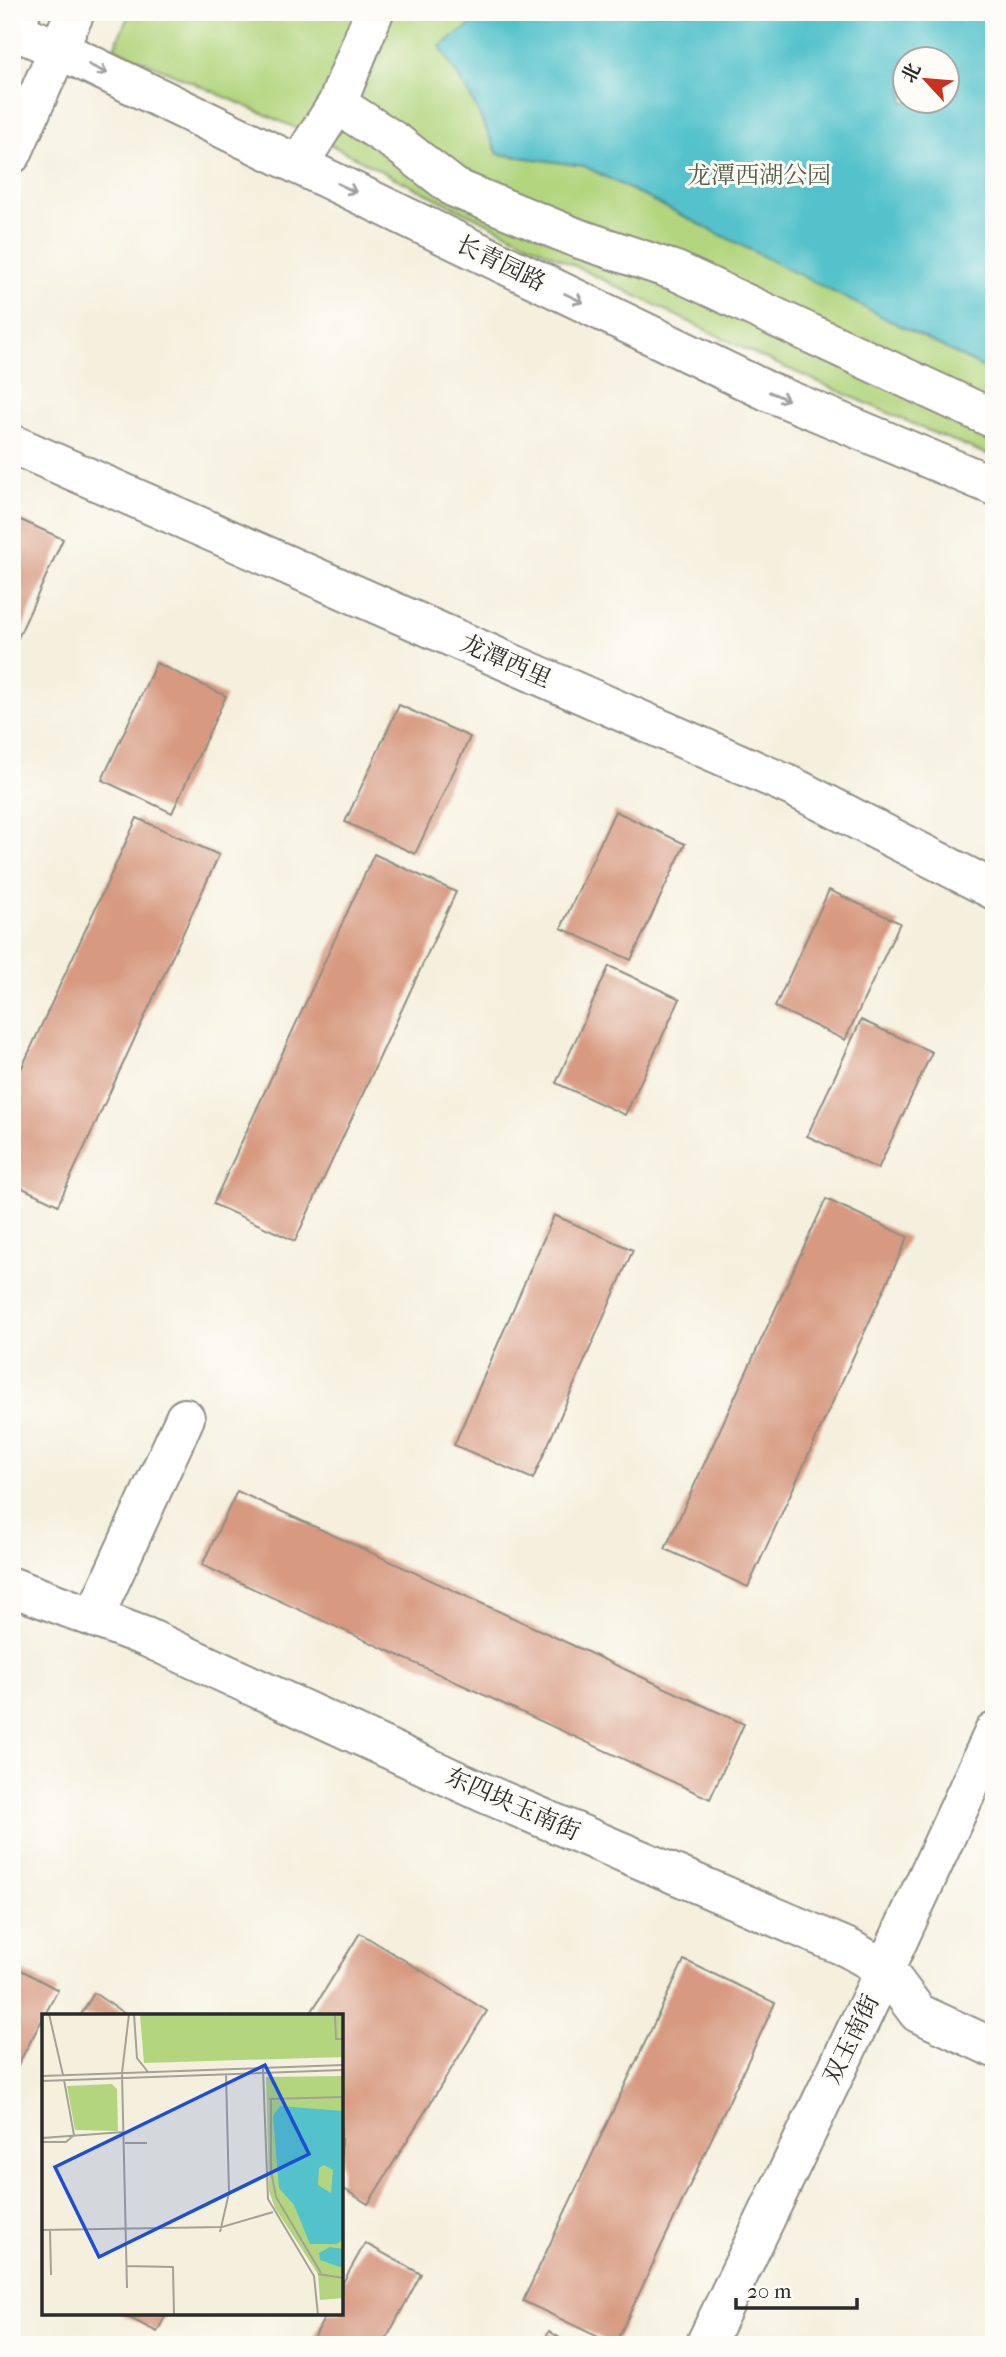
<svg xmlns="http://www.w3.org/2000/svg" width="1006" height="2357" viewBox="0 0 1006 2357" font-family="'IM FELL French Canon','Noto Serif SC',serif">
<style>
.green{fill:#b2d57e;stroke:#6e8054;stroke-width:2;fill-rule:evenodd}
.water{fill:#54c2cb;stroke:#40767b;stroke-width:2;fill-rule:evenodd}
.building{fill:#d79a80}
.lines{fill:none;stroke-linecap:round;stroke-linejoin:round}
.street-casing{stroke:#908e84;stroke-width:42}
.secondary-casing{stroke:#908e84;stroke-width:42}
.street{stroke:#fff;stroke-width:38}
.secondary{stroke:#fff;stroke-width:38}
.oneway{stroke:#a0a0a0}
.labels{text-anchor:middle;stroke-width:6;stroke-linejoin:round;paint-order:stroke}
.park-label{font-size:24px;fill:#545e44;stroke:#fdfcf7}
.street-label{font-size:24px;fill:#2b2b2b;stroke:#fdfcf7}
.inset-road{fill:none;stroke:#a4a196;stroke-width:2}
.view{fill:#1d4ed8;fill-opacity:0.15;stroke:#1d4ed8;stroke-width:3.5}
.inset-edge{fill:none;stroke:#2b2b2b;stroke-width:3.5}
</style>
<rect width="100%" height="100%" fill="#fdfcf7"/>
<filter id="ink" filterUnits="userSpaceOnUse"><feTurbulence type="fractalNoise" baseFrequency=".0143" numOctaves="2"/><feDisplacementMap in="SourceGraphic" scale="14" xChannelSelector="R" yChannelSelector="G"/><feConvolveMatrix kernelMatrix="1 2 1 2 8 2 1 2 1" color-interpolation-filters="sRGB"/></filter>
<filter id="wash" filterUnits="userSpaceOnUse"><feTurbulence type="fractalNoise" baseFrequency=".00686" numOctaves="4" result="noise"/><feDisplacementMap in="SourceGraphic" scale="28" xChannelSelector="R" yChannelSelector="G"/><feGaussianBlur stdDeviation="1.57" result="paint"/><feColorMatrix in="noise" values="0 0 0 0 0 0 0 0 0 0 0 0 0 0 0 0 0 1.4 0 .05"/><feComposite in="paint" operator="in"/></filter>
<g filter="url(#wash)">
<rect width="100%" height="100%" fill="#f5f0de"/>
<path class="green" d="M130,12h864v445l-58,-23 -179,-79 -362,-177 -81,-42 -200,-88zM904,60h42v42h-42z"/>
<path class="water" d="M490,12h504v361l-410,-207 -86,-12 -27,-56 -31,-52zM904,60h42v42h-42z"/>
<g id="blocks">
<path class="building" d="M12,516l51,23 -51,112z
M156,663l70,33 -54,117 -70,-33z
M399,705l71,32 -55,117 -70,-32z
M615,811l70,33 -54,116 -70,-32z
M137,818l82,37 -161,350 -46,-22v-94z
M374,854l82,38 -161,349 -82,-37z
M829,890l71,33 -55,117 -70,-33z
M609,966l71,33 -55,116 -69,-32z
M861,1020l71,32 -54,117 -71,-33z
M826,1199l82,38 -160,350 -83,-38z
M554,1215l79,35 -100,229 -79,-34z
M237,1491l507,233 -34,75 -508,-234z
M360,1933l127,78 -119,193 -27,-17v-171h-32z
M684,1960l91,43 -160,342 -92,-44z
M12,1965l46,25 -46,86z
M94,1993l34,23h-48z
M365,2243l56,31 -38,71h-73l17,-32h14v-27z
M120,2313h47l-10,19z
M549,2331l22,14h-29z"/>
</g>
</g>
<g filter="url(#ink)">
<use href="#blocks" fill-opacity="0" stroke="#908e84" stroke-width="2"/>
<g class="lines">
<g class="street-casing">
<path id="street" d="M13,30l45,19 709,342 227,95
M337,104l60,39 58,45 122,50 99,33 318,148
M298,165l39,-61 37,-92
M12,444l781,343 201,103
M12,1587l134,50 338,156 364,155 37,21 33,44 76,35
M94,1617l91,-199
M705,2345l180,-376 109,-237"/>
</g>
<g class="secondary-casing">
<path id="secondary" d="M12,32l9,-20
M12,154l63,-142"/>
</g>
<use href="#street" class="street"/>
<use href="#secondary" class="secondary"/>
</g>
<defs><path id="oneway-shaft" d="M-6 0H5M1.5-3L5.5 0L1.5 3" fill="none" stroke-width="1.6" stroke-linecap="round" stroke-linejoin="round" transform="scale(1.75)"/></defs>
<g class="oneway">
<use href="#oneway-shaft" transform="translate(98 69) rotate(26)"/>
<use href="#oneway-shaft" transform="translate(347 188) rotate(26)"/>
<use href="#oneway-shaft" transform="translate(574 298) rotate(26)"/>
<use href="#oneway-shaft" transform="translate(779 396) rotate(23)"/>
</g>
</g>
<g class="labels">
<g class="park-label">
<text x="759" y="183">龙潭西湖公园</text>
</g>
<g class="street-label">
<text transform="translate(501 263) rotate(26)" y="8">长青园路</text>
<text transform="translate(506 661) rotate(24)" y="8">龙潭西里</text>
<text transform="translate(513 1804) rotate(24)" y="8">东四块玉南街</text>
<text transform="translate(851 2039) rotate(-64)" y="8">双玉南街</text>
</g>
</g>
<g transform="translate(42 2014)">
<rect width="301" height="301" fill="#f5f0de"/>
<path d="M98,0h203v43l-199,6zM301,62v222l-23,2 -2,-26 -43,-66 -6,-17 -3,-114zM70,70l5,5 1,42 -43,-1 -8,-44z" fill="#b2d57e"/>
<path d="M238,92l63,5v129l-7,4h-26l-16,-39 -15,-17 -6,-72zM282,151l9,5 -2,23 -13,-8 1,-17zM288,233l13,2v19l-23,-8 -1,-7z" fill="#54c2cb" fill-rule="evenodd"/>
<path class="inset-road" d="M7,0l14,61M92,0l3,44 11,14M293,0l1,25h7M221,55l5,130 46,77 4,39M0,62l301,-11M0,67l301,-11M227,85l74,-2M229,85v72l5,26 45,76M0,124l82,-6M0,128h24l8,-7 -10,-55M83,129h22M0,216l180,-3 51,-15M8,216l1,45M178,218l9,-39 -3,-119M84,252l47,1 1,48M276,260l25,4M85,274l-5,-215 7,-59"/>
<path class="view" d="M223,51l44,89 -210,103 -44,-90z"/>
<rect width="301" height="301" class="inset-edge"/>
</g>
<rect width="1006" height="2357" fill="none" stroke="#fdfcf7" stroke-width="42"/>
<g transform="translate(926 80) rotate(296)"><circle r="33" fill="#fdfcf7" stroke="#a9a8a5" stroke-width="2"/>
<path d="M0-5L12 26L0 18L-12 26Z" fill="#c8321e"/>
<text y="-10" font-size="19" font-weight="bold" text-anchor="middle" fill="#2b2b2b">北</text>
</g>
<path d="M736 2298v10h121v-10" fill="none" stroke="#2b2b2b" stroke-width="3.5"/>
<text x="747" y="2298" font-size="21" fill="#2b2b2b" stroke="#fdfcf7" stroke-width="5" paint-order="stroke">20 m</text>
</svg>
